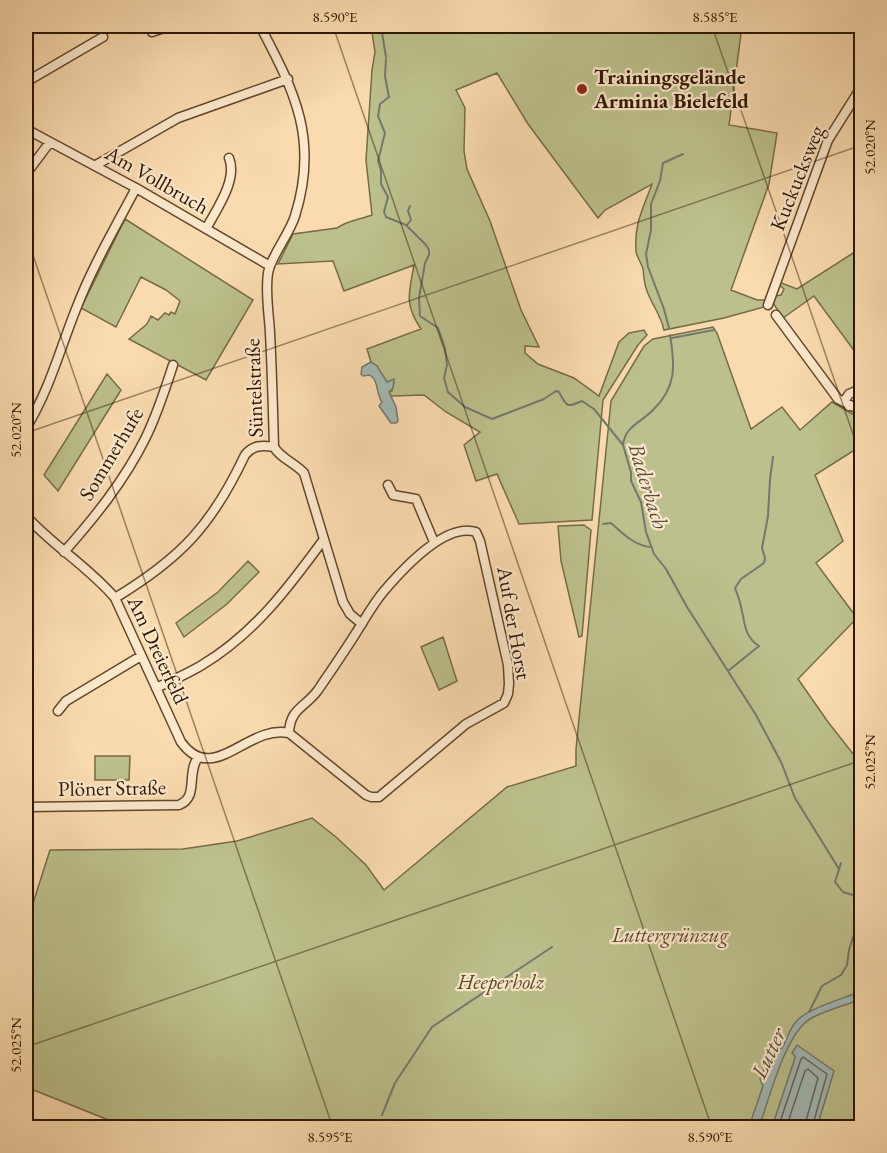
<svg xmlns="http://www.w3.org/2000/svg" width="887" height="1153" viewBox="0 0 887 1153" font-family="'EB Garamond',serif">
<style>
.green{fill:#bcc08c;stroke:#766b48;stroke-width:1.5}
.water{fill:#a2b9b6;stroke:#74786e;stroke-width:1.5}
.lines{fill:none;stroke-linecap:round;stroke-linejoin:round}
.shore{stroke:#68685c;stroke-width:1.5}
.stream{stroke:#74786e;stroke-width:2}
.minor-casing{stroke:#62472e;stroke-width:11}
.minor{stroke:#fce8cb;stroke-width:8}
.ticks{fill:none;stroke:#2f1603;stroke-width:1.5;stroke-opacity:0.45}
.poi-dot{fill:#8f2418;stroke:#fce8cb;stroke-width:2}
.labels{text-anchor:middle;stroke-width:4.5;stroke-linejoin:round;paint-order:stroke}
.poi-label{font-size:21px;font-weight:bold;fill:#2f1603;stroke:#fce8cb;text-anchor:start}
.street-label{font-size:21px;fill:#2f1603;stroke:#fce8cb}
.park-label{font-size:21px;font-style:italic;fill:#59492c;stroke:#fce8cb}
.water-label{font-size:22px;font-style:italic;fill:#574f42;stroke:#fce8cb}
.neatline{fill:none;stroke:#2f1603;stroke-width:2}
.ticks-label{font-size:15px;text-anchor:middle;fill:#2f1603}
</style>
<rect width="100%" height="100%" fill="#fadbaf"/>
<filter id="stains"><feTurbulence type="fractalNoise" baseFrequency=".00333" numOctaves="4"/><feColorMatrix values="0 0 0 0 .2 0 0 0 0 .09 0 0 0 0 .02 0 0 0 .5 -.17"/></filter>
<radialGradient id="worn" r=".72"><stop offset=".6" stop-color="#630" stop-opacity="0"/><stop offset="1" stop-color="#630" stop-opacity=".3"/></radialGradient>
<path class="green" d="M371,26h371l-13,99 48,8 -8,51 -38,106 26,10h9l-2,7 -40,11 -60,12c-3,-15 -12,-25 -17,-39 -3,-7 -3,-15 -4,-22 -2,-7 -6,-11 -7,-18 -2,-28 7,-42 16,-67l-47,26 -7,8 -70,-94 -31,-51 -41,17 9,18 -1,43 3,18 23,52 31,89 18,37 -14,-1v7l13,11 36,14 25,18 20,-54 10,-9 15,-3 3,5 -9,10 -35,55 -11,120 -73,4 -22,-50 -21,7 -12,-36 16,-13 -34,-20 -22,-17 -33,1 -2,-5h3l2,-9h-7l-3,-2 -7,-14 -6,-4 -4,-13 54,-20c-17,-25 -12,-36 -7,-64l-70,26 -11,-30 -55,3 15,-30 44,-6c9,-7 24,-9 35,-13l-6,-55 6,-90 3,-18z
M125,219l128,81 -47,80 -77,-41 18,-15 4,-8 7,4 7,-7 4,2 2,-3 4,2 5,-13 -14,-11 -25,-13 -25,50 -35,-19z
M861,248v112l-47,-64 -31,22 -10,-15 2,-7 6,-1 3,-6 -5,-4v-3l18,7z
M713,327l4,6 34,96 31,-22 18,23 32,-28 29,17v27l-46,29 28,66 -27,22 41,55 -59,61 30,43 33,42v363h-758l3,-8 -80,-32v-169l2,1 22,-69 133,-1 54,-8 75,-23 24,19 30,28 18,25 123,-103 69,-21v-17l35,-348 33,-55 9,-7z
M107,374l14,16 -63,101 -14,-16z
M584,525l7,5 -9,106 -3,1 -18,-76 -3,-35z
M248,561l11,11 -32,32 -43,33 -8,-14 42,-31z
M443,637l14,44 -18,9 -18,-43z
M95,756h35l-1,24h-34z"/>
<path class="water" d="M371,362l6,4 10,16 7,-3 -1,9 -4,4 7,15 2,14 -2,2h-5l-12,-17 3,-4c-7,-10 -2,-19 -12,-27l-7,1 -2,-2 1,-7z
M859,992l2,1v6c-14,6 -38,12 -51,20 -25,15 -41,81 -51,108h-10l14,-41 -3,-7 6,-14 11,-16 5,-1c5,-8 7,-18 13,-25 10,-14 47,-24 64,-31z
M797,1045l37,26 -17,56h-45l22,-66 1,-5 -3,-3z"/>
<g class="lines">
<path class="shore" d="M778,1128l23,-69 2,-2 24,17 -15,54
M786,1128l19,-57 3,-2 10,9 -14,50"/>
<path class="stream" d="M381,26l5,31
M386,59l-1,17 4,21 -9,7 -2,12 7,17 -7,28 3,10v13l7,13 -4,15 2,5 20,8 20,20 3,5v5l-4,8 -6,35 1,18 18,12 7,20 2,17 -3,13 4,14 17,15 27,12 52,-20 12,-8 3,1c8,15 7,16 23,9l12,8 29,36 8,27v9l10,21 5,30 8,22 12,15 21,38 69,108 25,47 14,36 44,71
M407,225l4,-5 -3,-9 2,-5
M669,328l-5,-19 -16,-42 -2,-13 5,-24v-26l9,-23 3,-18 20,-9
M672,338l42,-8
M623,445c2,-19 19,-23 30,-35 24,-23 22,-45 17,-75
M603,524l8,-1c11,10 25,24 41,24
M728,671l31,-25c-15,-9 -14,-24 -18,-39 -1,-7 -4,-13 -6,-19l6,-9 23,-16 1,-5 -3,-10 6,-32 2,-37 3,-22
M809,1012l13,-26 19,-11 6,-10 2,-15 7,-22 3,-17 -3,-15 -13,-4 -8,-10 6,-19
M862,1048l-7,3 -1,8 8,8
M382,1115l13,-32 37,-56 120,-80
M377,1128l2,-6"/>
<g class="minor-casing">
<path id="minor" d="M260,26c35,66 59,114 35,190 -6,19 -24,40 -27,57 -3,19 1,41 2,60 2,38 3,76 4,114 6,11 21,16 30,26l39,129 7,12 12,10
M152,32l18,-6
M26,82l77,-45
M26,129l110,59 134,78
M96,165l82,-47 110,-39
M26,174l24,-32
M206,229c10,-19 32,-49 23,-71
M768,305l60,-165 34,-54
M776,315l62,84 24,12
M849,406l-4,-6 4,-6 7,-3 6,3
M26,428c23,-37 34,-79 50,-119 16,-42 39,-81 60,-121
M388,485l5,10 23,4 18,43
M26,516c27,30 63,51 89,82l66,144c33,45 66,-18 108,-9 1,-25 16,-25 29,-43 13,-19 26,-38 38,-57 9,-14 17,-29 28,-42 18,-21 61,-69 92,-59l4,9 28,124 1,19 -1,10 -4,9 -38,21 -87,73h-8l-5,-2 -77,-62
M64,552c31,-35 60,-71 81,-113 12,-24 20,-49 28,-74
M115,598c66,-40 97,-73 130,-143 8,-10 17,-10 29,-8
M156,688c15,-7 31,-14 46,-23 52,-31 87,-78 122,-126
M58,711l8,-10 75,-45
M26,807l153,-2c20,-8 7,-30 19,-48"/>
</g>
<use href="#minor" class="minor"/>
</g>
<path class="ticks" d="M333,26l379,1102M712,26l150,434M26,235l307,893M26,433l836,-288M26,1047l836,-287"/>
<circle class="poi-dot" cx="582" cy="89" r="6"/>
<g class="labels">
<g class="poi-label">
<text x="594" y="84">Trainingsgelände<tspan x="594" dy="24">Arminia Bielefeld</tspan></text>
</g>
<g class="street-label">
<text transform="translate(797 178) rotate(-68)" y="7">Kuckucksweg</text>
<text transform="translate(157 180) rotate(30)" y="7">Am Vollbruch</text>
<text transform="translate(254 388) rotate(-92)" y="7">Süntelstraße</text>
<text transform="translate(111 454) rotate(-59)" y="7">Sommerhufe</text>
<text transform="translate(514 623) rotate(80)" y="7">Auf der Horst</text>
<text transform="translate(158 650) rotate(65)" y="7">Am Dreierfeld</text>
<text transform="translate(112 788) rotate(-1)" y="7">Plöner Straße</text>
</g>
<g class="park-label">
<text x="670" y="942">Luttergrünzug</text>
<text x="501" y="989">Heeperholz</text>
</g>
<g class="water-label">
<text transform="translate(649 486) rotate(73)" y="8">Baderbach</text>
<text transform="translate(768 1053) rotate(-65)" y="8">Lutter</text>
</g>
</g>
<rect width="887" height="1153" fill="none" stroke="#fadbaf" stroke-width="66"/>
<rect x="33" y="33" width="821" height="1087" class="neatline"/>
<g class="ticks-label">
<text x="335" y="22">8.590°E</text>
<text x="715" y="22">8.585°E</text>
<text transform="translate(870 147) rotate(-90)" y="5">52.020°N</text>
<text transform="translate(16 430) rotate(-90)" y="5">52.020°N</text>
<text transform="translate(870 762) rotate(-90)" y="5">52.025°N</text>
<text transform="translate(16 1045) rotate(-90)" y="5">52.025°N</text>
<text x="330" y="1142">8.595°E</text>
<text x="710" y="1142">8.590°E</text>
</g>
<rect width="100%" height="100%" filter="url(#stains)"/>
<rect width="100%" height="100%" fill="url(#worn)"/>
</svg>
